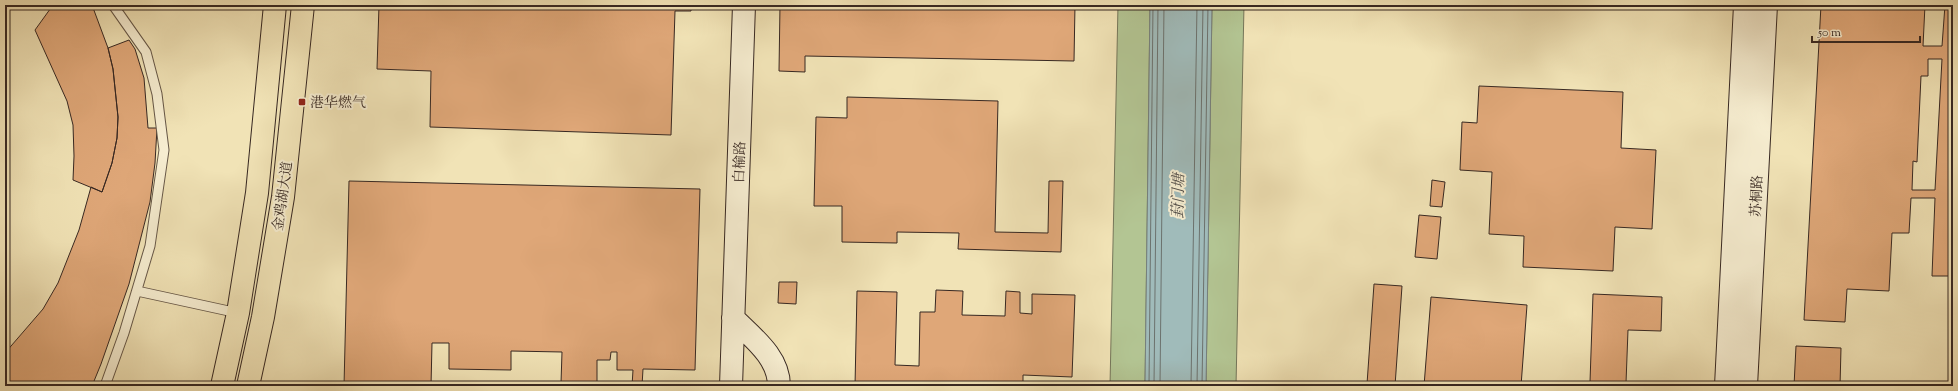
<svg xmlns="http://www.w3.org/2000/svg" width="1958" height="391" viewBox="0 0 1958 391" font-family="'Sorts Mill Goudy','Noto Serif SC',serif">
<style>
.green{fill:#b3c593;stroke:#75765a}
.water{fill:#a0bbba;stroke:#76807d}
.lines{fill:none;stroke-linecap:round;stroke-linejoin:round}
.shore{stroke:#6c726e;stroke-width:1}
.building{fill:#dfa778;stroke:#372822;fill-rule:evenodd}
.lane-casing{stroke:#665747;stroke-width:11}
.secondary-casing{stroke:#372822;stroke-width:24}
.primary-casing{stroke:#372822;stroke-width:24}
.lane{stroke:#f6edd0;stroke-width:9}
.secondary{stroke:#f6edd0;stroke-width:22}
.primary{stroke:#f1e3b6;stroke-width:22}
.poi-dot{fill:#8f2418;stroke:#f6edd0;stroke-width:1.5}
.labels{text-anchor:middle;stroke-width:4;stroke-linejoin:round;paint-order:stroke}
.poi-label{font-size:14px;fill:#372822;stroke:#f6edd0;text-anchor:start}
.street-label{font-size:14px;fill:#372822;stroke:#f6edd0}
.water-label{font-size:15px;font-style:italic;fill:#514d48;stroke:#f6edd0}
</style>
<rect width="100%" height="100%" fill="#f1e3b6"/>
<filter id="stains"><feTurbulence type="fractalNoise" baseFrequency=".005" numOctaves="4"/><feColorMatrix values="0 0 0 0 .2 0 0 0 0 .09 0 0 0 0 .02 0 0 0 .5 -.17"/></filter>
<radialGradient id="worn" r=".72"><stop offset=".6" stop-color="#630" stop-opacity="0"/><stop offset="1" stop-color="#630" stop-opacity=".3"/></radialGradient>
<path class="green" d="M1118,5h32l-5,381h-35z
M1212,5h32l-8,381h-30z"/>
<path class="water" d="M1150,5h62l-6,381h-61z"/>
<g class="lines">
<path class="shore" d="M1149,386l4,-381
M1154,386l4,-381
M1160,386l4,-381
M1191,386l6,-381
M1197,386l6,-381
M1202,386l6,-381"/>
</g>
<path class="building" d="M53,5h39l16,43 5,21 5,48 -1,21 -5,25 -10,29 -29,-12 1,-24 -1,-31 -6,-24 -32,-71z
M379,5h312v6h-16l-4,124 -241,-8 1,-56 -54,-2z
M780,5h295l-1,56 -269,-5v16l-26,-1z
M1821,5h104l-2,41h19l3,-41h8v271h-21l3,-78h-24l-2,35h-17l-3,58 -42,-2 -2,33 -41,-2zM1928,59h14l-7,131h-23l1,-29 4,1 4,-86h7z
M129,40l6,9 9,29 4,50h9l-2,35 -5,39 -21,82 -28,80 -9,22h-87v-33l38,-44 15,-26 21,-53 12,-43 11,5 10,-29 5,-25 1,-21 -5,-48 -5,-21z
M1479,86l144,6 -2,56 35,2 -4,79 -37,-2 -2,44 -90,-4 1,-31 -35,-2 3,-62 -32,-2 2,-48 15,1z
M847,97l151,4 -3,131 53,1 1,-52h14l-2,71 -103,-3 1,-16 -62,-1v11l-55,-1v-36h-28l2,-89 31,1z
M1432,180l13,2 -3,25 -12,-1z
M349,181l351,8 -5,181 -52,-1 -1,17h-10l1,-16h-16v-18h-6l-1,8h-13v23h-36l1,-31 -51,-1v19l-62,-1v-26h-17l-1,43h-87z
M1419,215l22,2 -4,42 -22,-2z
M779,282h18l-1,22 -18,-1z
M1953,283v44h-2z
M1374,284l28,2 -7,100 -28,-2z
M936,290l27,1 -1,24 43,1 1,-25 14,1v21l12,1v-20l43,1 -3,82 -49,-2v11h-168l2,-95 40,1 -2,73 24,1 1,-54h15z
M1593,294l69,3 -1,34 -33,-1 -2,53 -36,-1z
M1431,297l96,8 -6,81h-97z
M1796,346l45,2 -1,38h-46z"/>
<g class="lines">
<g class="lane-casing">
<path id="lane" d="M137,291l101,22
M105,386l19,-53 26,-87 14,-96 -7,-56 -11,-42 -33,-47"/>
</g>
<g class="secondary-casing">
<path id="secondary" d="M733,318c20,20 46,39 46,68
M731,386l13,-381
M1726,386l19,-381
M1746,386l20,-381"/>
</g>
<g class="primary-casing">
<path id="primary" d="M222,386l16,-73 19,-120 18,-188
M248,386l15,-69 20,-120 20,-192"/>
</g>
<use href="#lane" class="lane"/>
<use href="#secondary" class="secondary"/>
<use href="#primary" class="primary"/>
</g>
<rect class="poi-dot" x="298" y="98" width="8" height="8" rx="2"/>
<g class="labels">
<g class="poi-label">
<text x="310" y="107">港华燃气</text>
</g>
<g class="street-label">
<text transform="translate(739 162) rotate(-88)" y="5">白榆路</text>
<text transform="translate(282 196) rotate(-82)" y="5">金鸡湖大道</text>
<text transform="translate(1756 196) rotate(-87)" y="5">苏桐路</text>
</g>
<g class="water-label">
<text transform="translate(1178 196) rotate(-89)" y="5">葑门塘</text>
</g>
</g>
<rect width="1958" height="391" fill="none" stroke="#f1e3b6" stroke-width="20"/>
<rect x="6" y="6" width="1946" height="379" fill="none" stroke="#372822" stroke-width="2"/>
<rect x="10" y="10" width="1938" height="371" fill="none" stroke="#372822"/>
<path d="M1812 36v6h108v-6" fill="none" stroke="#372822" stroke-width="2"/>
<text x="1818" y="36" font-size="12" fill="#372822" stroke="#f6edd0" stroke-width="3" paint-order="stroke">50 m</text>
<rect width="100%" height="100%" filter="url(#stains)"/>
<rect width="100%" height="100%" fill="url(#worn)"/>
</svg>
